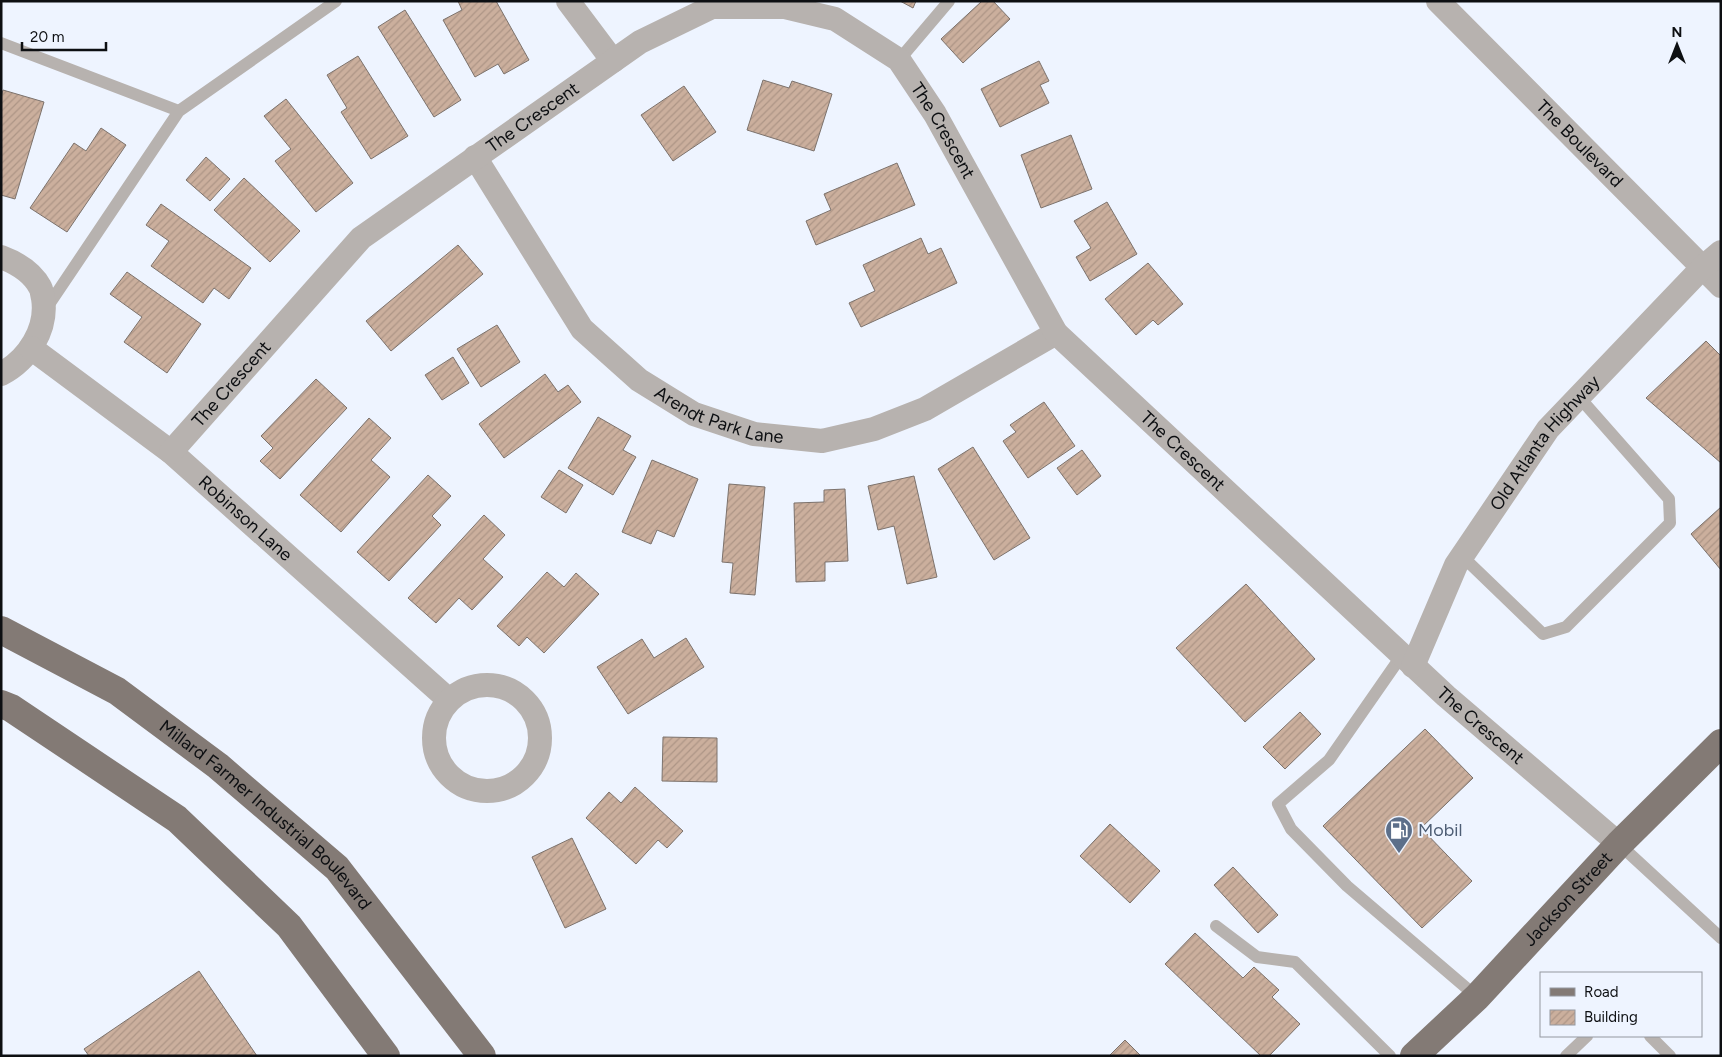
<svg xmlns="http://www.w3.org/2000/svg" width="1722" height="1057" viewBox="0 0 1722 1057" font-family="Figtree,sans-serif">
<style>
.building{fill:url(#building-hatch);stroke:#7c726c}
.lines{fill:none;stroke-linecap:round;stroke-linejoin:round}
.lane{stroke:#b7b2af;stroke-width:12}
.street{stroke:#b7b2af;stroke-width:24}
.primary{stroke:#837a75;stroke-width:28}
.labels{text-anchor:middle;stroke-width:4;stroke-linejoin:round;paint-order:stroke}
.street-label{font-size:18px;fill:#0d0f12;stroke:#eef4ff}
.service-label{font-size:18px;fill:#4e5e75;stroke:#eef4ff;text-anchor:start}
</style>
<defs>
<pattern id="building-hatch" width="6" height="6" patternUnits="userSpaceOnUse" patternTransform="scale(1.25)"><rect width="6" height="6" fill="#cbaf9d"/><path d="M-1 1l2-2M0 6l6-6M5 7l2-2" fill="none" stroke="#ad9586"/></pattern>
</defs>
<rect width="100%" height="100%" fill="#eef4ff"/>
<path class="building" d="M458,1h38l33,59 -25,14 -6,-10 -23,13 -32,-57 19,-10z
M900,1h16l-3,7z
M982,1h11l17,18 -47,44 -22,-24z
M405,10l56,90 -27,17 -56,-90z
M358,56l50,80 -37,23 -30,-47 6,-4 -20,-33z
M1039,61l10,20 -9,4 9,18 -49,24 -19,-38z
M763,80l26,8 3,-7 40,13 -18,57 -67,-21z
M684,86l32,46 -43,29 -32,-46z
M3,90l41,12 -29,97 -14,-4v-98z
M286,99l67,84 -37,29 -41,-51 16,-12 -27,-33z
M101,128l25,17 -59,87 -37,-24 44,-65 12,8z
M1071,135l21,54 -51,19 -20,-53z
M206,157l24,22 -20,22 -24,-21z
M897,163l18,42 -99,40 -10,-24 25,-11 -7,-16z
M244,178l56,53 -30,31 -56,-52z
M1107,202l30,52 -47,27 -14,-24 15,-9 -17,-27z
M161,204l90,64 -22,31 -15,-11 -11,15 -52,-37 18,-25 -23,-16z
M921,238l7,16 13,-6 16,35 -96,44 -12,-24 26,-12 -12,-26z
M458,245l25,29 -92,77 -25,-30z
M1148,263l35,41 -25,21 -5,-5 -17,15 -31,-36z
M127,272l74,52 -34,49 -43,-31 18,-25 -32,-23z
M497,325l23,37 -39,25 -24,-38z
M1706,341l15,15v107l-75,-65z
M453,357l16,26 -27,17 -17,-25z
M545,374l13,18 10,-7 13,17 -77,56 -25,-34z
M316,379l31,29 -67,71 -20,-18 13,-13 -12,-12z
M1044,402l31,44 -47,32 -25,-37 13,-9 -6,-7z
M598,417l33,19 -8,14 13,7 -23,38 -45,-27z
M369,418l22,20 -20,22 19,17 -49,55 -41,-37z
M973,447l57,91 -36,22 -56,-91z
M1082,450l19,26 -24,19 -20,-27z
M652,460l46,19 -24,58 -17,-7 -6,14 -29,-12z
M559,470l24,15 -17,28 -25,-16z
M428,475l23,21 -19,20 9,9 -52,56 -32,-29z
M914,476l23,101 -30,7 -13,-58 -16,4 -10,-44z
M729,484l36,3 -10,108 -25,-2 3,-30 -11,-1z
M845,489l3,72 -23,1v19l-29,1 -2,-79 30,-1v-12z
M1721,507v63l-30,-36z
M484,515l21,20 -22,24 20,18 -31,33 -13,-12 -23,25 -28,-25z
M547,572l17,15 12,-14 23,21 -55,59 -17,-16 -8,9 -22,-20z
M1246,584l69,75 -70,63 -69,-74z
M686,638l18,29 -76,47 -31,-47 45,-28 12,19z
M1300,712l21,22 -36,35 -22,-22z
M1425,729l48,49 -52,50 51,53 -50,47 -99,-102z
M663,737l54,1v44l-55,-1z
M635,787l48,44 -16,17 -9,-8 -22,24 -50,-46 23,-26 12,11z
M1110,824l50,47 -30,32 -50,-47z
M572,838l34,71 -41,19 -33,-71z
M1233,867l45,48 -20,18 -44,-48z
M1195,933l48,45 11,-11 25,23 -7,7 28,27 -31,32h-8l-96,-92z
M199,971l58,85h-168l-5,-7z
M1125,1040l16,16h-32z"/>
<g class="lines">
<path class="lane" d="M1,43l178,68
M899,60l50,-59
M46,309l133,-198 157,-110
M1462,556l81,78 23,-7 104,-104 -1,-24 -90,-102
M1402,655l-73,105 -51,44 13,25 56,57 130,111
M1619,844l102,94
M1216,926l41,31 38,5 95,94
M1650,1036l20,20
M1566,1056l21,-20"/>
<g class="street">
<path d="M568,1l45,60"/>
<path id="s1" d="M1438,1l283,285"/>
<path id="s2" d="M475,157l107,172 57,51 55,34 60,20 68,7 52,-12 51,-20 131,-76"/>
<path d="M1,257c16,6 31,15 39,30 2,3 2,8 3,11 5,31 -15,62 -42,76"/>
<path id="s3" d="M31,348l140,104 278,248"/>
<path id="s4" d="M171,452l190,-214 279,-196 72,-35h73l50,12 64,41 36,54 121,219 390,363 173,148"/>
<path id="s5" d="M1413,666l43,-101 92,-136 154,-161 19,-16"/>
<circle cx="487" cy="738" r="53"/>
</g>
<g class="primary">
<path id="s6" d="M1,630l116,61 101,75 119,102 145,188"/>
<path d="M1,704l10,4 166,111 112,107 97,130"/>
<path id="s7" d="M1414,1056l63,-59 142,-153 102,-101"/>
</g>
</g>
<defs>
<g id="fuel-pin" transform="scale(1.4375)"><path d="M0 17L-7.5 6A9.5 9.5 0 1 1 7.5 6Z" fill="#5c6f8a" stroke="#eef4ff"/><path d="M-5.5-6h7V0h2V4h1.3V-2.5L3-4.5l.8-.8L6-3V5H2.5V1h-1V6h-7ZM-4.2-4.7v3.2H.2V-4.7Z" fill="#fff"/></g>
</defs>
<g fill-rule="evenodd">
<use href="#fuel-pin" x="1399" y="830"/>
</g>
<g class="labels">
<g class="street-label">
<text dy="6" stroke="none"><textPath href="#s4" startOffset="496">The Crescent</textPath></text>
<text dy="6" stroke="none"><textPath href="#s4" startOffset="991">The Crescent</textPath></text>
<text dy="6" stroke="none"><textPath href="#s1" startOffset="201">The Boulevard</textPath></text>
<text dy="6" stroke="none"><textPath href="#s4" startOffset="91">The Crescent</textPath></text>
<text dy="6" stroke="none"><textPath href="#s2" startOffset="368">Arendt Park Lane</textPath></text>
<text dy="6" stroke="none"><textPath href="#s5" startOffset="261">Old Atlanta Highway</textPath></text>
<text dy="6" stroke="none"><textPath href="#s4" startOffset="1396">The Crescent</textPath></text>
<text dy="6" stroke="none"><textPath href="#s3" startOffset="274">Robinson Lane</textPath></text>
<text dy="6" stroke="none"><textPath href="#s4" startOffset="1801">The Crescent</textPath></text>
<text dy="6" stroke="none"><textPath href="#s6" startOffset="325">Millard Farmer Industrial Boulevard</textPath></text>
<text dy="6" stroke="none"><textPath href="#s7" startOffset="220">Jackson Street</textPath></text>
</g>
<g class="service-label">
<text x="1418" y="836">Mobil</text>
</g>
</g>
<rect width="1722" height="1057" fill="none" stroke="#0d0f12" stroke-width="5"/>
<rect x="1540" y="972" width="162" height="65" fill="#eef4ff" stroke="#9498a0"/>
<rect x="1550" y="988" width="25" height="8" fill="#837a75" stroke="#9498a0"/>
<text x="1584" y="997" font-size="15" fill="#0d0f12">Road</text>
<rect x="1550" y="1010" width="25" height="15" fill="url(#building-hatch)" stroke="#9498a0"/>
<text x="1584" y="1022" font-size="15" fill="#0d0f12">Building</text>
<g transform="translate(1677 45)" stroke="#eef4ff" stroke-width="4" paint-order="stroke">
<path d="M0-4L9 19L0 12L-9 19Z" fill="#0d0f12"/>
<text y="-8" font-size="14" font-weight="bold" text-anchor="middle" fill="#0d0f12">N</text>
</g>
<path d="M22 42v8h84v-8" fill="none" stroke="#0d0f12" stroke-width="2.5"/>
<text x="30" y="42" font-size="15" fill="#0d0f12" stroke="#eef4ff" stroke-width="4" paint-order="stroke">20 m</text>
</svg>
